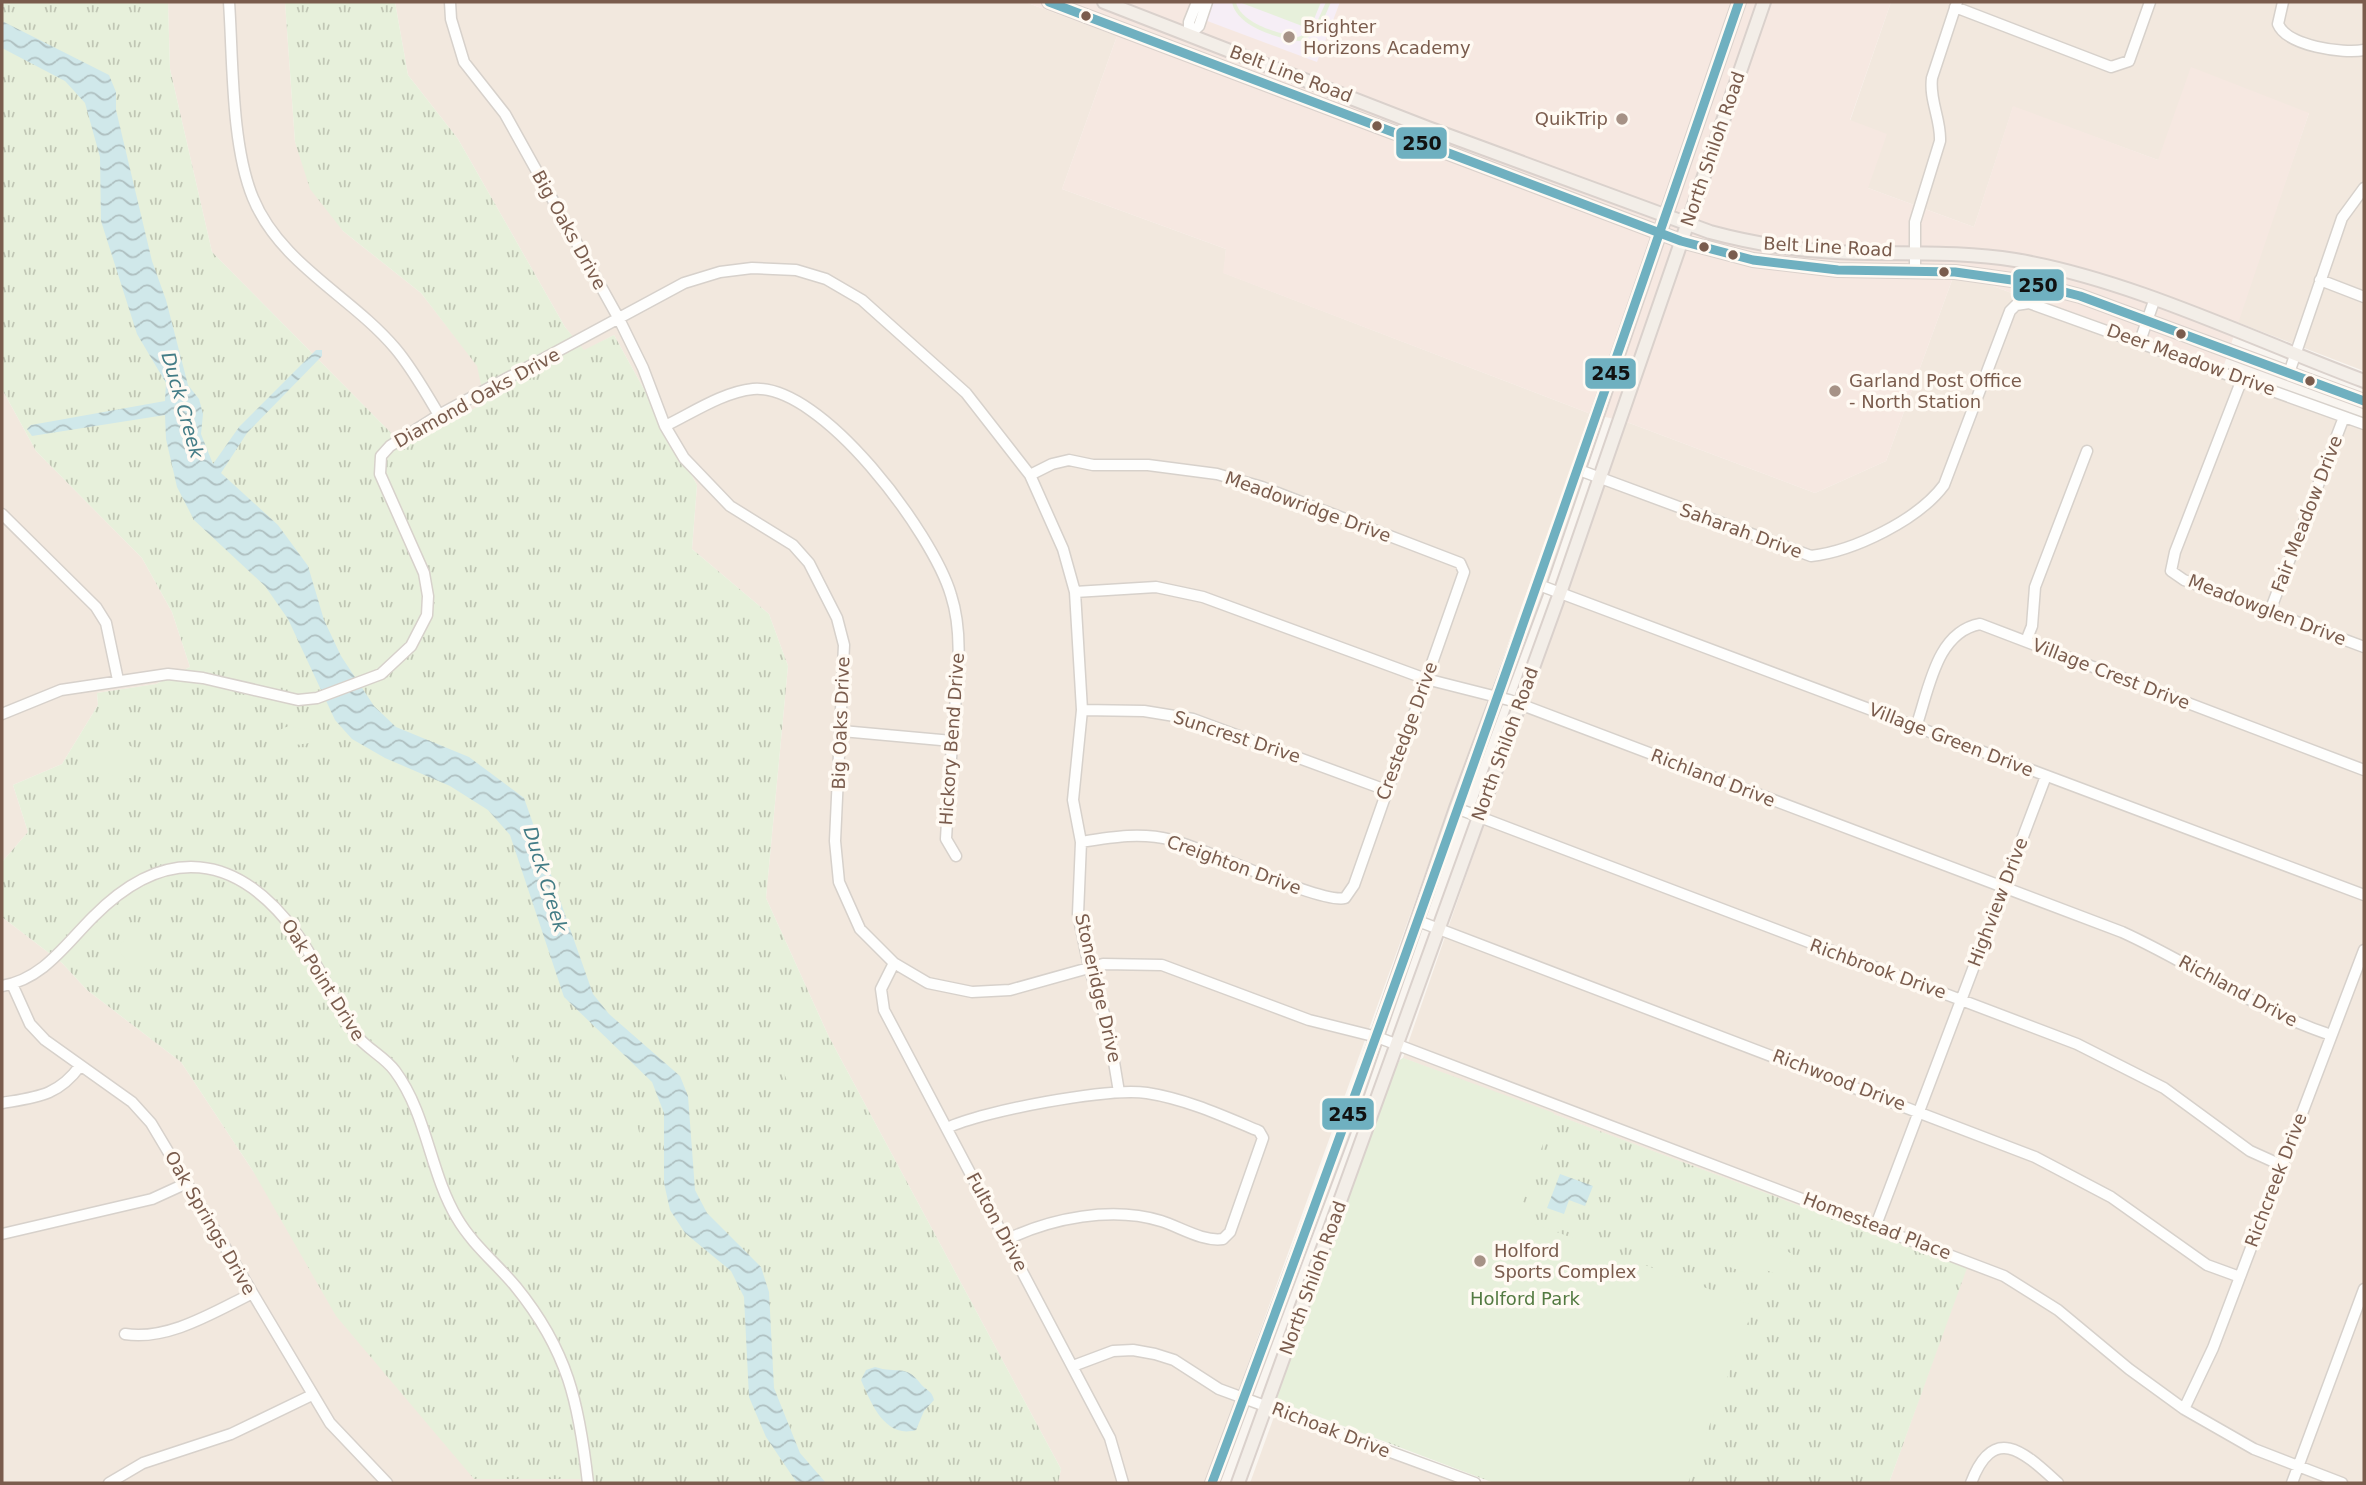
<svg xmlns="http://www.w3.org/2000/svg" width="2366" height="1485" viewBox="0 0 2366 1485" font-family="'DejaVu Sans',sans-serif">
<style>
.residential{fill:#f2e8de}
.commercial{fill:#f6e8e1}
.education{fill:#f6eef6}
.grass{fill:url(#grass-tufts)}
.garden{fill:#e7f0db}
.water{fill:url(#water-waves)}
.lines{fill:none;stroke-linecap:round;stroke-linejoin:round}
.minor-casing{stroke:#d7d1cb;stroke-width:13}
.major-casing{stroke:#dad1cc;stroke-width:16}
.minor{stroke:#fefefd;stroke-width:10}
.major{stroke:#f3eee8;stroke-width:12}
.bus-1-casing{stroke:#fffaf3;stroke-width:14}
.bus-2-casing{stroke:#fffaf3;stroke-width:14}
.bus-1{stroke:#6fb0c0;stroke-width:9}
.bus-2{stroke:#6fb0c0;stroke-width:9}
.bus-dot{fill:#7a5c4d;stroke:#fffaf3;stroke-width:2.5}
.poi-dot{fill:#a69286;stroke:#fffaf3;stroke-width:2.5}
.labels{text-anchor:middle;stroke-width:7;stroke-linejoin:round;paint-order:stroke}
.poi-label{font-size:18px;fill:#7a5c4d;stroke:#fffaf3;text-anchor:start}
.street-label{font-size:18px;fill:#7a5c4d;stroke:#fffaf3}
.park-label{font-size:18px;fill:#537a41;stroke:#fffaf3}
.water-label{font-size:19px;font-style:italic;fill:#437c86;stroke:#fffaf3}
.line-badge{stroke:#fffaf3;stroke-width:2.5}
.pale-badge-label{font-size:19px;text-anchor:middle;font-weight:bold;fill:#111}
</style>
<defs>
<pattern id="grass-tufts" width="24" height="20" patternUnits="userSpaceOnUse" patternTransform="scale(1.75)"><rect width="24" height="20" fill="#e7f0db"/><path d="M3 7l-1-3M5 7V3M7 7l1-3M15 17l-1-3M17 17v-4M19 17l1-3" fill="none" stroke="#c0c6b4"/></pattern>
<pattern id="water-waves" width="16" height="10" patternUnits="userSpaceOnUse" patternTransform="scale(1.75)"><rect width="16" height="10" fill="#d0e8ea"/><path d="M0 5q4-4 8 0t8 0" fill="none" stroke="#aebfc0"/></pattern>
</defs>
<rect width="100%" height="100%" fill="#f9f5f0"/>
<path class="residential" d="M168,2h117l10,140 48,89 78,62 57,73 7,37 -81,43 -192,-194 -42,-183z
M395,2h630l92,34 -55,153 164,60 -2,24 367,141 -386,1069h-147l3,-14 -232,-432 -63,-139 22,-232 -19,-52 -77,-65 5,-64 -83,-150 -30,16 -19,-24 -107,-188 -50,-64z
M1891,2h473v369l-127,-49 72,-209 -151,47 -145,-53 -39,120 -106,-39 -18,-67z
M1955,272l409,152v1059h-475l77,-215 -563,-210 221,-637 191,72 71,-32z
M2,389l34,62 106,107 30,54 18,55 -34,17 -59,9 1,12 -36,59 -49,21 15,47 -26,30z
M2,917l60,46 25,27 94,72 72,109 339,308v4h-590z
M1275,1414l185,69h-210z"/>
<path class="commercial" d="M1025,2h866l-41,118 37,14 -19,54 106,39 39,-121 145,54 33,-93 118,46 -87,258 -267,-99 -69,189 -71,32 -191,-72 -33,-7 -368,-141 3,-24 -164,-60 55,-153z"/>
<path class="education" d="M1192,2h148l-23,60 -131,-49z"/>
<path class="grass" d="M2,2h166l2,67 42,183 192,194 81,-43 -8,-37 -56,-73 -78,-62 -33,-42 -15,-47 -10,-140h110l13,73 50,64 107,188 19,23 30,-15 83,150 -5,64 77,65 19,52 -22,232 63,139 232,432 -3,14h-466v-4h-118l-138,-163 -83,-145 -72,-109 -94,-72 -25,-27 -60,-46v-55l26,-30 -15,-47 49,-21 36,-59 -1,-12 59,-9 34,-17 -18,-55 -30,-54 -106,-107 -34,-62z
M1403,1058l564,210 -78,215h-395l-214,-81 -2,-2 122,-340z"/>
<path class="garden" d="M1232,2h4c4,21 43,32 62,35l15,-6 13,-29h5l-13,30 -18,9c-22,-2 -64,-15 -68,-39z
M1239,2h82l-11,27z
M286,727l22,2 9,5 -7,9 -22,3 -10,7 -7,-4 -6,-12z
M125,744l13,5 2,13 -8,16 -16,1 -11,-9v-12l7,-13z
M126,938l35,10 3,7 -9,15c-17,-5 -32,-4 -36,-24z
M504,1045c10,13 14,20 5,35l-23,-19 5,-10z
M1403,1058l151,55 -37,104 237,89 -66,177h-192l-218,-83 -2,-8 121,-328z
M793,1062l28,12c2,21 -18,22 -32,12l-5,-13 3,-8z
M614,1115l20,4c5,9 8,18 2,27l-32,-19 1,-8z
M1737,1232l56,22 -9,23 -21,-8 -3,9 -36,-13z"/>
<path class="water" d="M2,21l107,54 7,17v18l36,151 14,39 22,85 11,14 4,15 -2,20 12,30 26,-37 77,-77h6v6l-75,77 -26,40 57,52 30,41 16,54 17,36 33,50 22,21 73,30 55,41 69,196 16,20 71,62 8,20 7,94 12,23 54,54 8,25 5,96 26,65 26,30h-29l-31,-46 -17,-40 -5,-100 -13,-26 -46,-38 -15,-23 -6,-27v-70l-12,-31 -88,-85 -54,-162 -22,-25 -38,-24 -65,-28 -33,-19 -17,-19 -47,-101 -23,-33 -71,-66 -17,-33 -11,-48 -1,-24 -133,21 -5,-7 4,-4 134,-24 1,-18 -29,-49 -36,-113 -1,-64 -15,-54 -20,-22 -63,-33z
M1560,1174l33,12 -8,20 -16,-6 -5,14 -17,-6z
M875,1367c22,7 31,-3 45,16 5,7 12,7 14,17l-10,11 -8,19c-31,9 -45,-27 -55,-50l5,-10z"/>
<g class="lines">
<g class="minor-casing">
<path id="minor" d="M229,2c4,57 2,143 24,196 27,66 98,98 142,150 17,20 31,45 44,67
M450,2l1,17 13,43 41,52 114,205 24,49 22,58 19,32 46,48 63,39 16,18 28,55 7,27 -9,196 4,41 21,47 34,34 34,20 44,9 38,-2 93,-26 59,1 147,55 68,17 627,239 54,34 71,59 55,40 70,40 88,34
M2283,2l-5,22c9,22 65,30 86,26
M1955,7l156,60 18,-6 21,-59
M1189,35l10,-9 8,-24
M1189,35v-13l8,-20
M1915,271v-49l25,-81c1,-22 -11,-41 -8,-63l25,-76
M2320,280l44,17
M2140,341l14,-40
M2289,373l53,-155 22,-30
M2242,379l-67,173 -4,19 13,9 180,67
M665,426c27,-13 58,-34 88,-37 69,-6 180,145 198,206 14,43 5,93 2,138 -3,35 -5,71 -7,106l10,17
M1579,470l232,86c43,-5 107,-36 133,-71l66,-174 6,-6 13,-2 335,121
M1030,475l22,-11 17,-4 24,5h55l69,9 45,13 198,76 4,9 -110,313 -9,13c-24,6 -138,-49 -173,-58 -31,-8 -60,-3 -91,2
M2,514l94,93 10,16 12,57
M1539,585l825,310
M1075,592l81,-5 47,10 223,82 83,21 613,232c71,32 135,79 209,103
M2270,611l74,-194
M2026,641l6,-15 3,-39 52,-136
M1082,710l62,1 49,8 193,71
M2,714l59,-24 107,-16 35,4 95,22 19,-2 64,-24 30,-28 16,-31 1,-19 -4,-23 -44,-99 1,-18 9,-10 49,-31 245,-132 36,-11 32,-4 44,2 30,9 36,21 104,93 64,82 33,74 12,43 7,118 -9,90 8,42 -3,72 11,53 19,59 11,66
M1916,727c13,-37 20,-95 64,-103l384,146
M842,731l110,10
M1456,808l621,236 87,44 86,63 31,14
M1418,921l617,236 76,40 96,68 33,12
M894,963l-13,26 3,21 226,428 13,45
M12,984l18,40 15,16 87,62 19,21 179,300 57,60
M2,986c41,-7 63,-41 91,-69 72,-73 144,-65 204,17 23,32 37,69 59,101 11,14 29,22 39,36 32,43 35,102 62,147 15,26 40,46 59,69 52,64 63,116 72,196
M2,1103c35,-6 56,-7 78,-37
M947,1128c35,-17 163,-41 200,-35 39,6 76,23 112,38l4,7 -33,94 -7,7c-20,3 -43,-12 -62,-18 -49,-15 -110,-3 -155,19
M1876,1225l170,-449
M2,1234l150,-35 35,-16
M125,1334c43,7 89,-22 126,-40
M1073,1366l40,-15 20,-1 22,4 19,6 45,29 256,94
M2184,1409l29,-61 151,-398
M109,1483l34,-20 88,-29 81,-39
M1971,1483c23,-61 54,-30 87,0
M2292,1483l72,-194"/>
</g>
<g class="major-casing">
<path id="major" d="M1049,2l632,239 72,19 85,10 117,2 71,10 54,14 284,105
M1104,2l324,126 282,104c41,11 83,18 125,20 61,3 120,-2 180,8 115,19 239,80 349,121
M1212,1483l136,-363 108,-312 83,-223 200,-583
M1238,1483l322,-890 204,-591"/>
</g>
<use href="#minor" class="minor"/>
<use href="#major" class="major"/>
<g class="bus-1-casing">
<path id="bus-1" d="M1212,1483c184,-491 357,-985 527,-1481"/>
</g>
<g class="bus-2-casing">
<path id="bus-2" d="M1049,2l632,239 72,19 85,10 117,2 71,10 54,14 284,105"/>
</g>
<use href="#bus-1" class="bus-1"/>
<use href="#bus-2" class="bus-2"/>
</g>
<g class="bus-dot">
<circle cx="1086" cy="16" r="6"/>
<circle cx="1377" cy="126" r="6"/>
<circle cx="1704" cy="247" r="6"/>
<circle cx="1733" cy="255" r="6"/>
<circle cx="1944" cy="272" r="6"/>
<circle cx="2181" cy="334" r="6"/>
<circle cx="2310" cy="381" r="6"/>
</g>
<g class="poi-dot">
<circle cx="1289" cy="37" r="7"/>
<circle cx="1622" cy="119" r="7"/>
<circle cx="1835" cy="391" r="7"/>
<circle cx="1480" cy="1261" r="7"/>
</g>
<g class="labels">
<g class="poi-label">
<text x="1303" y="33">Brighter<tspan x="1303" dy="21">Horizons Academy</tspan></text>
<text x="1608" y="125" text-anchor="end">QuikTrip</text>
<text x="1849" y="387">Garland Post Office<tspan x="1849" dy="21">- North Station</tspan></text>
<text x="1494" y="1257">Holford<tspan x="1494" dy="21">Sports Complex</tspan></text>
</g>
<g class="street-label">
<text transform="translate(1291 74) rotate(21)" y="6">Belt Line Road</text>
<text transform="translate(1713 149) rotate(-71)" y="6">North Shiloh Road</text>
<text transform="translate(569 230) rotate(61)" y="6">Big Oaks Drive</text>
<text transform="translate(1828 247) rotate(3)" y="6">Belt Line Road</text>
<text transform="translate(2191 360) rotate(20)" y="6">Deer Meadow Drive</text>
<text transform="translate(477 398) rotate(-29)" y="6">Diamond Oaks Drive</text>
<text transform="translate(1308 507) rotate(20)" y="6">Meadowridge Drive</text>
<text transform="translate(2307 514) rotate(-69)" y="6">Fair Meadow Drive</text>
<text transform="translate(1741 531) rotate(20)" y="6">Saharah Drive</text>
<text transform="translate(2267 610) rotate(21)" y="6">Meadowglen Drive</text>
<text transform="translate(2111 674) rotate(21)" y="6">Village Crest Drive</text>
<text transform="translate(841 723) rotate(-88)" y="6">Big Oaks Drive</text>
<text transform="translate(1407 731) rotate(-70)" y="6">Crestedge Drive</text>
<text transform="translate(1237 737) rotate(18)" y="6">Suncrest Drive</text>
<text transform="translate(952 739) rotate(-86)" y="6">Hickory Bend Drive</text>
<text transform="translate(1951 740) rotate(21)" y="6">Village Green Drive</text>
<text transform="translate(1505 744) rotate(-70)" y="6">North Shiloh Road</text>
<text transform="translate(1713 778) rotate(21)" y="6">Richland Drive</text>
<text transform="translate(1234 865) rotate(20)" y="6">Creighton Drive</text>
<text transform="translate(1998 902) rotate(-69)" y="6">Highview Drive</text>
<text transform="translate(1878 969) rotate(20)" y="6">Richbrook Drive</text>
<text transform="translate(323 980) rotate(58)" y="6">Oak Point Drive</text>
<text transform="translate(1098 988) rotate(77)" y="6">Stoneridge Drive</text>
<text transform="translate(2238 991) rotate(28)" y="6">Richland Drive</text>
<text transform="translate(1839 1080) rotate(21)" y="6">Richwood Drive</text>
<text transform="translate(2276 1180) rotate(-69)" y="6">Richcreek Drive</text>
<text transform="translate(997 1222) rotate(62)" y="6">Fulton Drive</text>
<text transform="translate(210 1223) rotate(60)" y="6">Oak Springs Drive</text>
<text transform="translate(1877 1226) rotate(21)" y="6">Homestead Place</text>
<text transform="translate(1313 1278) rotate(-70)" y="6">North Shiloh Road</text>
<text transform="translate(1331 1430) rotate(21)" y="6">Richoak Drive</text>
</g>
<g class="park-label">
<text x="1525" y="1305">Holford Park</text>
</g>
<g class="water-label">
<text transform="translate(183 405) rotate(74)" y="7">Duck Creek</text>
<text transform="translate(546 879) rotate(73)" y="7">Duck Creek</text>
</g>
</g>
<g class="line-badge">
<rect x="1395" y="126" width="53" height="34" rx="7" fill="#6fb0c0"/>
<rect x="2012" y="268" width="53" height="34" rx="7" fill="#6fb0c0"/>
<rect x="1584" y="357" width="53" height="33" rx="7" fill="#6fb0c0"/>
<rect x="1321" y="1097" width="54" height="34" rx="7" fill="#6fb0c0"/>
</g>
<g class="pale-badge-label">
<text x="1422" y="150">250</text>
<text x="2038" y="292">250</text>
<text x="1611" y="380">245</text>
<text x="1348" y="1121">245</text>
</g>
<rect width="2366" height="1485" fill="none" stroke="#7a5c4d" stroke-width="7"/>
</svg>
